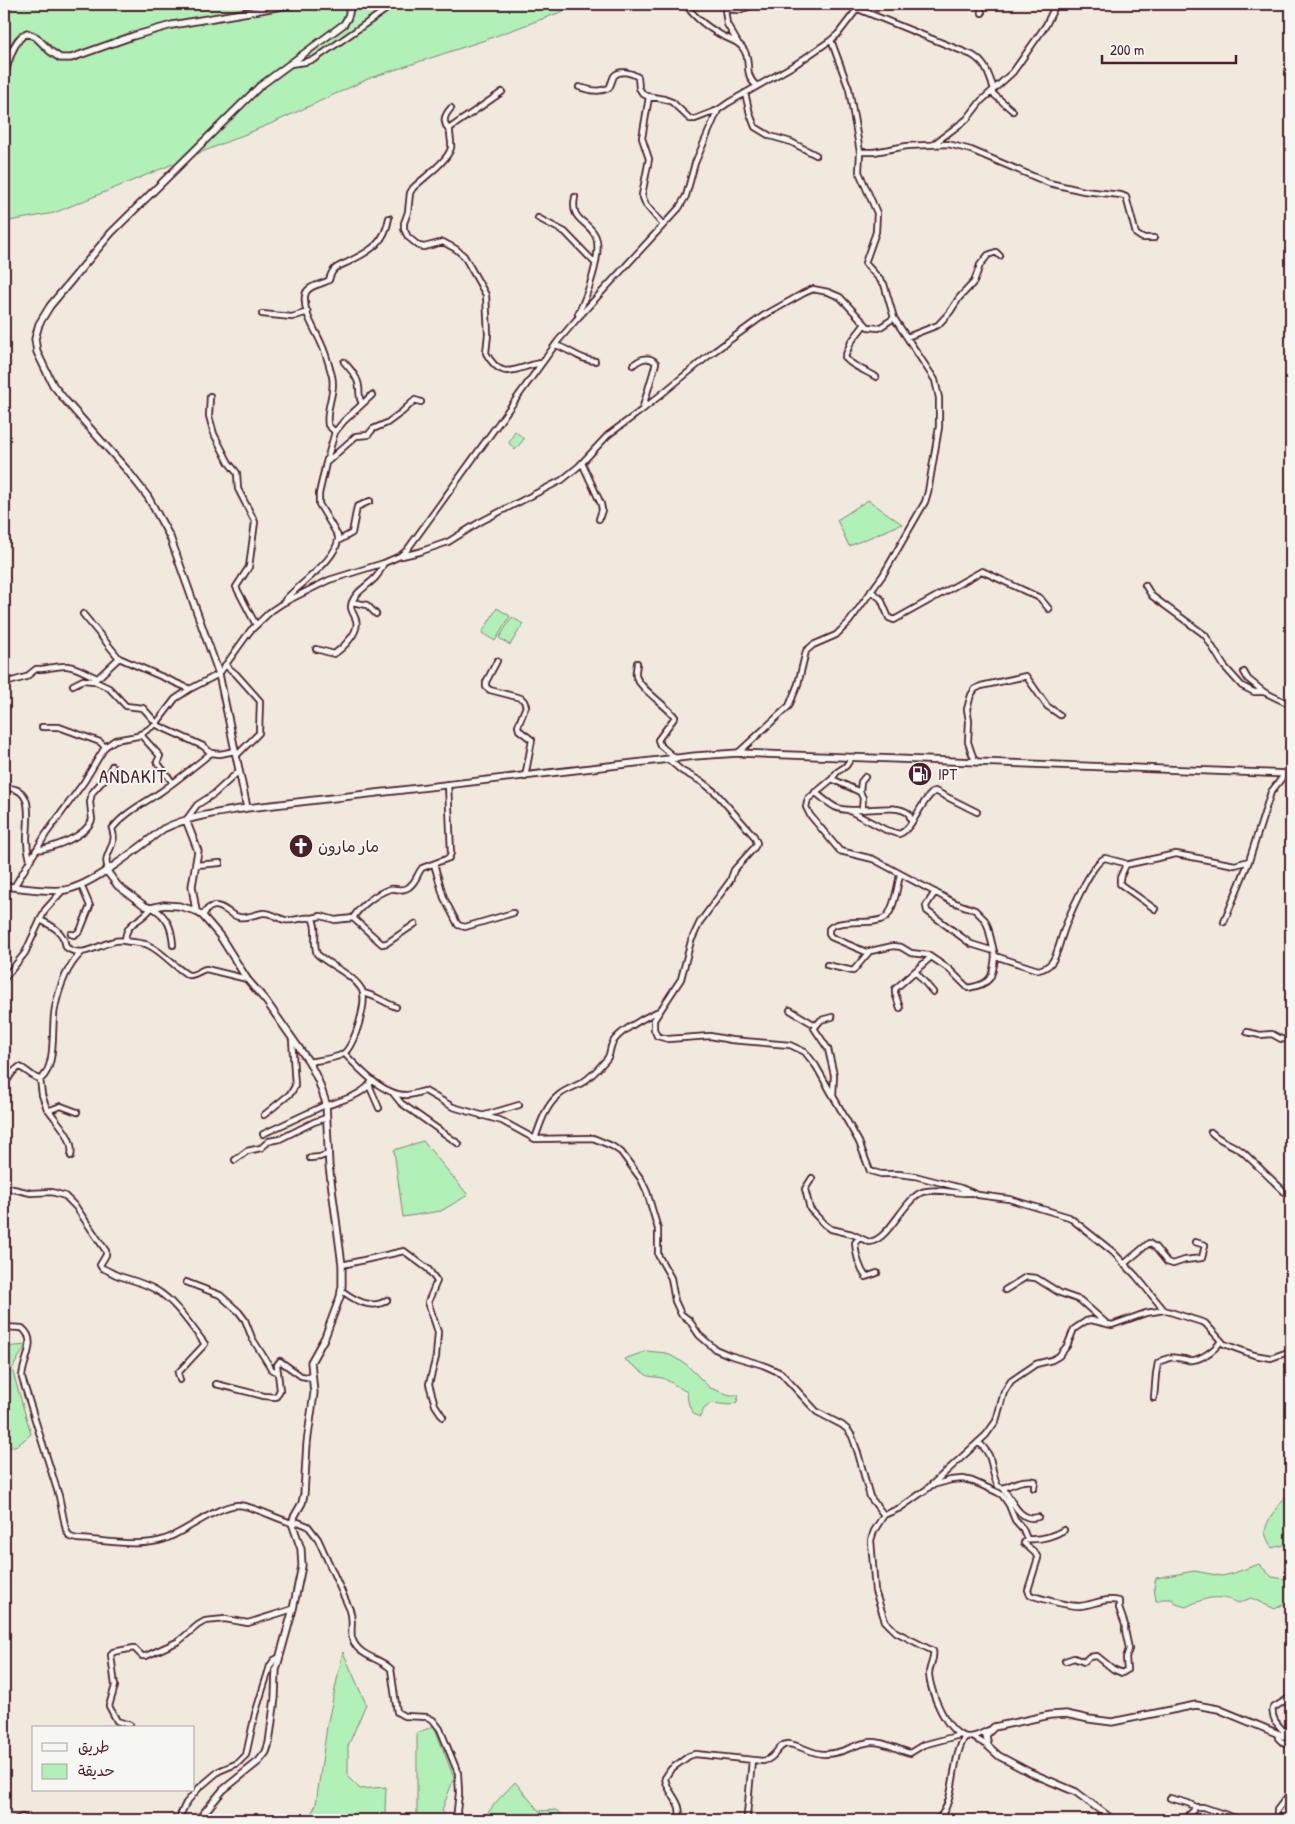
<svg xmlns="http://www.w3.org/2000/svg" width="1295" height="1824" viewBox="0 0 1295 1824" font-family="'Patrick Hand','Playpen Sans Arabic',sans-serif">
<style>
.green{fill:#b1f0b7;stroke:#7e8871}
.lines{fill:none;stroke-linecap:round;stroke-linejoin:round}
.street-casing{stroke:#4a1f2b;stroke-width:8}
.secondary-casing{stroke:#4a1f2b;stroke-width:9}
.street{stroke:#f6f6f2;stroke-width:4.5}
.secondary{stroke:#f6f6f2;stroke-width:5.5}
.labels{text-anchor:middle;stroke-width:4;stroke-linejoin:round;paint-order:stroke}
.poi-label{font-size:16px;fill:#4a1f2b;stroke:#f6f6f2;text-anchor:start}
.quarter-label{font-size:19px;letter-spacing:1px;fill:#4a1f2b;stroke:#f6f6f2}
</style>
<rect width="100%" height="100%" fill="#f1e9de"/>
<filter id="ink" filterUnits="userSpaceOnUse"><feTurbulence type="fractalNoise" baseFrequency=".02" numOctaves="2"/><feDisplacementMap in="SourceGraphic" scale="10" xChannelSelector="R" yChannelSelector="G"/><feConvolveMatrix kernelMatrix="1 2 1 2 8 2 1 2 1" color-interpolation-filters="sRGB"/></filter>
<g filter="url(#ink)">
<path class="green" d="M4,4h579l-101,37 -112,37 -95,44 -221,91 -50,9z
M515,431l9,8 -9,11 -6,-7z
M868,500l34,24 -53,22 -12,-26z
M497,608l13,8 -15,25 -13,-8z
M512,617l11,7 -13,21 -11,-7z
M423,1141l45,54 -27,16 -38,6 -9,-67z
M26,1345l-14,24 19,65 -13,11 -14,4v-101l1,-1z
M647,1351l19,2 20,11 24,24 20,7h9l-2,7 -7,3 -19,-2 -7,6 -4,8c-11,-4 -12,-14 -13,-25l-24,-14 -15,-2 -24,-17z
M1291,1492v51l-19,5c-2,-4 -6,-10 -7,-15 0,-12 17,-34 26,-41z
M1259,1564l13,13 19,3v20l-16,9 -24,-11 -12,5c-21,-9 -33,-6 -53,4l-10,-3 -4,-5h-11l-1,2h-4l-2,-13 2,-10 38,-7 28,5 12,-3z
M343,1652l23,52 -18,42v31l12,12 26,-2 -1,26 -22,7h-55l8,-16 11,-78z
M434,1726l20,52 -12,32 3,10h-28v-87z
M515,1782l24,29 17,-1 12,10h-86l15,-19z"/>
<g class="lines">
<g class="street-casing">
<path id="street" d="M686,4c7,13 23,24 35,31 7,4 16,6 21,12 11,13 0,27 15,39
M980,4l2,9
M858,9l114,46c15,9 16,19 22,34
M738,43l-11,-19 -2,-15 14,1 18,-6
M290,64l15,-2 10,-3 79,-55
M579,87c11,3 19,6 30,1 2,-3 3,-8 5,-12 6,-7 18,-3 24,1l1,11 4,6 4,2 17,3 8,3 18,17h5l23,-9
M502,92l-52,36c-1,6 2,13 1,20 -4,14 -28,30 -38,40l-3,5 -2,19 -4,11v6l4,8 11,9 5,1 19,-5 13,7 8,7 22,39 2,39 -2,19c17,31 30,13 56,10
M991,92l22,19
M745,93l5,21 5,13 15,9 21,6 25,13
M649,97l-7,41 7,21 -7,36 4,10 17,20
M449,131c-6,-10 -6,-14 2,-23
M935,143l32,-24 14,-18 32,-29 33,-47 10,-21
M860,152h14l33,-6 41,-2 23,6 78,33 35,8 37,4 5,2 10,37 6,4h12
M575,197c-5,24 11,22 20,38 9,17 -9,63 -17,79
M538,218l27,14 30,31
M262,314l30,3 16,-5
M865,324l-14,18 -6,15c4,8 22,14 31,20
M907,337l31,-12 12,-13 9,-14 15,-16 6,-17 8,-10 8,-3 4,4
M555,345c15,4 24,15 40,16
M344,362c6,7 14,15 15,25 1,8 -1,9 3,17
M633,365c7,-6 16,-10 23,-2l-14,47
M210,396l-1,20 5,18 15,29 8,10 1,16 17,33 -6,45 -13,20 20,38
M335,432l-7,-7c-3,-17 8,-32 4,-49 -3,-11 -6,-23 -11,-33 -6,-14 -18,-30 -16,-47 1,-11 17,-11 24,-16 4,-15 11,-13 23,-20 20,-10 33,-18 37,-42
M327,462l29,-26 12,-1 5,-6 14,-6 15,-11 13,-12 6,2
M582,463l19,41 1,6 -3,9
M338,541l14,-8 5,-26 13,-6
M402,556l17,-4 29,-10 32,-20 82,-42 17,-14 29,-31 34,-25 70,-57 51,-37 41,-23 9,-4 15,3 12,5 28,30 11,1 15,-10
M1145,585l7,11 53,39 19,31 18,20 12,6h10l27,13
M871,591l10,8 8,19 5,2 88,-49 58,27 9,11
M285,600c13,-15 56,-43 53,-64l-19,-32v-10l7,-31 9,-31 9,-11 28,-26
M352,602l15,3 9,9
M83,614l36,44 71,31 29,-15 31,-43 21,-20 12,-8 46,-23 55,-17 16,-7 7,-6 151,-209 18,-21 103,-112 7,-12 9,-33 23,-53 10,-7 68,-39 35,-24 7,-6 23,-30
M316,649l18,5c9,-6 26,-22 22,-34 -2,-7 -7,-10 -4,-18 4,-11 17,-17 24,-25 4,-4 5,-9 8,-14
M4,654c3,9 1,20 5,28l17,-5 10,-8c10,1 20,-4 31,-3 11,1 20,8 30,12l3,-2 19,-18
M497,661l-11,21v5l4,3 31,8 3,3 2,5 -8,20 1,4 13,10 -7,37
M637,663c0,4 -2,9 -1,13 4,13 30,29 39,41l-17,23 2,5 15,13
M225,665l11,9 24,27 -1,32 -23,23
M1244,672l4,7 16,13
M73,685l10,-5 11,1 15,7 17,18 17,2 16,18 44,20 8,7 9,1 15,-3
M42,727h17l41,15 5,5
M140,734l20,22 -3,6 16,21
M738,753l51,-47 9,-22 8,-33 7,-6 23,-10 13,-13 34,-47 42,-73 3,-10 11,-65v-29l-4,-18 -41,-62 -10,-34 -19,-21 11,-31 1,-19 -18,-41 1,-20 -11,-63 -18,-49
M852,757l-6,9 -9,6 -5,7 -24,20 -2,8 4,8 30,36 33,8 80,43 22,8 10,10 3,7 7,29 43,14c6,-1 10,-3 14,-8 5,-7 7,-17 10,-26 5,-16 29,-73 43,-78l19,5 1,4 -5,11v6l35,25
M669,760l13,11 20,11 14,11 38,43 3,7 -3,5 -20,22 -4,11 -30,41 -9,19 -10,38 -27,41v9l3,7 11,3 42,-3 21,4 59,5 15,7 11,14 43,76 11,29 11,3h17l17,2 46,12 17,7 31,4 60,18 44,35 23,24 28,34
M976,762l-4,-8 -4,-12 1,-21 -2,-12 4,-14 4,-6 6,-3 45,-10 21,30 13,9
M832,779l28,13 3,6 -1,12
M4,788c32,-2 23,31 23,52 0,7 1,13 3,20
M815,792c6,5 13,11 20,15 20,9 60,-6 74,7l2,7
M860,792l1,-10 4,-5
M848,810l38,20 13,4c14,-4 22,-35 36,-43l42,21
M186,820l11,-15 17,-11 24,-22
M36,850c17,-2 49,-13 56,-30l-2,-18 2,-9 15,-17 5,-10
M434,864l10,34 14,27 7,2 48,-14
M196,865l24,-2
M1125,865l51,-11 59,11 14,-4 22,-69 14,-18
M108,868c-5,-10 3,-17 5,-27 2,-4 0,-8 -1,-12 13,-17 33,-26 50,-38 17,-12 33,-25 49,-38
M900,875c-3,12 -5,31 -13,41 -9,11 -49,1 -58,13v5l2,3 35,15 27,-6 8,1 10,6 17,2 21,14 19,19c23,-4 25,-10 27,-32
M14,887l32,-53 38,-52 21,-35 10,-7 23,-4 18,-12 19,-25 15,-10
M935,892l-9,14 1,5 44,33 23,7
M153,908c15,9 19,21 20,37
M203,916c2,-5 5,-9 11,-10 10,-1 16,10 25,11 8,2 16,-3 24,-4 8,-1 14,5 22,7 9,2 18,-4 27,-2 7,11 0,24 5,36 13,12 36,20 45,36 6,12 -8,57 -19,64 -9,5 -24,6 -34,8
M312,918l9,-2 14,4 18,-2 29,26 5,-1 28,-19
M353,918c7,-12 24,-25 37,-29 7,-1 13,3 19,-2 9,-7 7,-12 13,-19l27,-10 2,-5 -3,-69
M40,920c13,6 24,12 26,27 19,15 39,-10 59,-6 5,1 20,2 23,4 15,7 25,21 40,30 7,1 12,-5 18,-6l41,10
M1224,922l25,-61
M71,934l3,1 6,-4 10,-25 -9,-21
M125,941c1,-21 16,-18 26,-33
M827,965l26,6 16,-19
M915,971l18,21
M4,979l21,-26 20,-43 18,-20
M363,993c12,2 22,10 33,14
M900,1008l-5,-15v-4l36,-32
M790,1010l25,15
M832,1017l-11,3 -7,8 14,21 6,26 -1,21
M1247,1032l13,3 12,-1 9,5 10,1
M344,1053c15,16 39,42 62,42 6,0 13,-3 19,-4l28,16 49,14 33,18 58,-1 19,8 9,6 20,27 6,13 11,37v26l13,23 4,23 6,13 8,6 10,15 16,14 14,6 34,10 18,8 36,39 25,13 6,5 4,6 6,17 12,44 14,18
M40,1079l2,16 5,14 3,1 11,-4 16,6
M4,1085l9,-13 6,-5c8,2 14,12 22,12 16,-13 10,-53 14,-71 4,-20 12,-42 27,-56
M369,1085l10,23
M393,1093l8,10 58,41
M326,1106c15,-6 37,-10 46,-25
M48,1109c10,15 27,29 23,47
M264,1115l27,-22 4,-7 -3,-47
M482,1116l37,-11
M1211,1132c9,10 23,12 33,21l47,45
M263,1134l62,-29
M535,1139c5,-15 11,-34 24,-44 7,-6 16,-8 24,-13 8,-5 16,-14 22,-21 6,-5 4,-11 7,-17 5,-12 35,-28 47,-33
M310,1158l10,-1 8,-3
M235,1160l12,-9 14,-3 8,-7 11,-2 34,-17 12,-4
M812,1178l-7,11 5,20 14,15 7,5 21,5 17,8c19,-1 33,-39 51,-49 12,-6 37,1 51,0
M4,1187l27,6 21,-1 13,4 11,11 30,44v4l-6,10 2,3c6,2 11,6 17,8 13,4 25,7 37,14 18,10 36,37 49,54l-27,29 2,7
M859,1238l-4,5c1,13 4,24 11,34l11,-4
M1124,1264l25,-21 6,4 12,15 6,2 12,-4 17,-2 3,-13 -10,-3
M342,1265l62,-14 24,18 9,12 -9,21 10,30 -2,25 -7,27 6,21 8,12
M186,1282l34,13 19,17 6,8 7,18 20,32 6,2
M341,1290c13,10 31,21 46,10
M1005,1290l21,-13 10,1 24,15 20,7 27,24
M4,1327l18,1c17,13 0,33 0,50l37,118 7,34 4,7 7,2c26,1 63,9 88,0 21,-7 51,-33 73,-34 13,0 39,14 54,18
M216,1384l48,12 12,1 4,-7 -3,-25 3,-4 21,15 12,2
M1154,1398l2,-24 2,-11c14,-8 16,-6 30,-3 11,2 27,-10 33,-19
M978,1442c18,15 11,27 20,44l5,2c11,-4 19,-9 32,-7l-1,7
M933,1485l18,-5 12,-1 9,2 25,11 5,3 7,10 6,15 8,9 4,10c13,1 25,-2 37,-9
M1003,1488c9,11 16,35 35,29
M293,1526l5,-4 10,4 10,13 32,71c4,12 0,18 2,28 6,19 27,19 39,31l6,43 7,4 23,1 6,3 7,9 18,44 1,20 -3,27
M1027,1539l-3,4 11,10 3,5 -10,32 2,5c13,4 35,11 50,11 13,-1 25,-9 39,-5v7l6,17v5l4,19 -3,9 1,12 -5,3 -9,-4 -16,-13 -8,1 -5,5 -10,-4 -9,3
M130,1725l-13,-4 -8,-15 6,-20 -4,-31 2,-3 21,-4 8,8h4l33,-15 19,-16 7,-4 20,-2 23,4 45,-14
M989,1730c-7,3 -14,8 -22,7 -20,-2 -37,-46 -38,-63 0,-8 6,-15 4,-23l-37,-19 -11,-11 -10,-30 -4,-51 3,-9 10,-16 16,-7 27,-19 59,-54 10,-14 8,-29 7,-11 25,-17 16,-4 7,-4 8,-10 7,-17 12,-8 5,-1 21,5 34,-12 18,-3 41,13 19,21 30,11 17,3 20,-7
M1278,1733v5l5,5 8,3
M973,1737l15,9
M1290,1738c-7,-9 -20,-17 -17,-30l18,-11
M1170,1798l18,5 6,3v4l-10,10
M1194,1807h9l38,13
M14,1820l8,-3 7,3
M178,1820l8,-17 13,-15 20,-17 19,-8 8,-8 9,-41 15,-48 4,-6 4,-2
M678,1820c7,-17 -11,-26 -13,-42l6,-9 18,-13 6,-2 68,7c13,-2 14,-16 24,-17 12,0 24,10 37,10 19,0 26,-8 41,-11 16,-4 30,6 45,10l13,-8 37,-10
M748,1820l-1,-5 5,-55
M937,1820c20,-18 13,-60 28,-83
M1277,1820v-10l14,-18"/>
</g>
<g class="secondary-casing">
<path id="secondary" d="M4,78c3,-14 9,-39 23,-45l9,4 14,14 10,7h11l62,-22 39,-11 123,-21
M247,808l-28,-134 -49,-137 -22,-40 -21,-27 -62,-70 -12,-15 -16,-33 -2,-13 4,-15 11,-18 61,-73 149,-147 84,-62c5,-7 6,-12 5,-20
M186,820l12,31 -6,35 4,25
M106,870l12,16 27,20 6,2 13,-3 15,1 17,5 7,5 17,20 27,43 19,22 43,61 9,18 8,23 3,63 13,99v21l-2,11 -15,40 -14,25 3,31 -7,50 -3,51 -2,9 -8,14 -2,6 9,26 1,17 -9,43 -17,61 -1,28 -6,45 -3,9 -7,9 -36,29 -25,30
M4,886c19,2 42,6 61,4 27,-4 76,-44 98,-61 26,-13 55,-16 84,-21l448,-52 43,-3 553,21
M1113,1820l-37,-28 -47,-20 -30,-16 -11,-10 -2,-11 8,-8 56,-12 16,-1 23,5 23,3 84,-17 22,4 73,30"/>
</g>
<use href="#street" class="street"/>
<use href="#secondary" class="secondary"/>
</g>
</g>
<defs>
<g id="fuel-disc" transform="scale(1.25)"><circle r="9.5" fill="#4a1f2b" stroke="#f6f6f2"/><path d="M-5.5-6h7V0h2V4h1.3V-2.5L3-4.5l.8-.8L6-3V5H2.5V1h-1V6h-7ZM-4.2-4.7v3.2H.2V-4.7Z" fill="#fff"/></g>
<g id="church-disc" transform="scale(1.25)"><circle r="9.5" fill="#4a1f2b" stroke="#f6f6f2"/><path d="M-1.2-6h2.4v3.5h3.3v2.4h-3.3V6h-2.4V-.1h-3.3v-2.4h3.3Z" fill="#fff"/></g>
</defs>
<g fill-rule="evenodd">
<use href="#fuel-disc" x="920" y="774"/>
<use href="#church-disc" x="301" y="846"/>
</g>
<g class="labels">
<g class="poi-label">
<text x="938" y="780">IPT</text>
<text x="318" y="852">مار مارون</text>
</g>
<g class="quarter-label">
<text x="133" y="783">ANDAKIT</text>
</g>
</g>
<rect width="1295" height="1824" fill="none" stroke="#f6f6f2" stroke-width="20"/>
<rect x="10" y="10" width="1275" height="1804" fill="none" stroke="#4a1f2b" stroke-width="2" filter="url(#ink)"/>
<rect x="32" y="1726" width="162" height="65" fill="#f6f6f2" stroke="#b1a0a2"/>
<rect x="42" y="1743" width="25" height="8" fill="#f6f6f2" stroke="#b1a0a2"/>
<text x="78" y="1752" font-size="15" fill="#4a1f2b">طريق</text>
<rect x="42" y="1764" width="25" height="15" fill="#b1f0b7" stroke="#b1a0a2"/>
<text x="78" y="1776" font-size="15" fill="#4a1f2b">حديقة</text>
<path d="M1102 55v8h134v-8" fill="none" stroke="#4a1f2b" stroke-width="2.5"/>
<text x="1110" y="55" font-size="15" fill="#4a1f2b" stroke="#f6f6f2" stroke-width="4" paint-order="stroke">200 m</text>
</svg>
